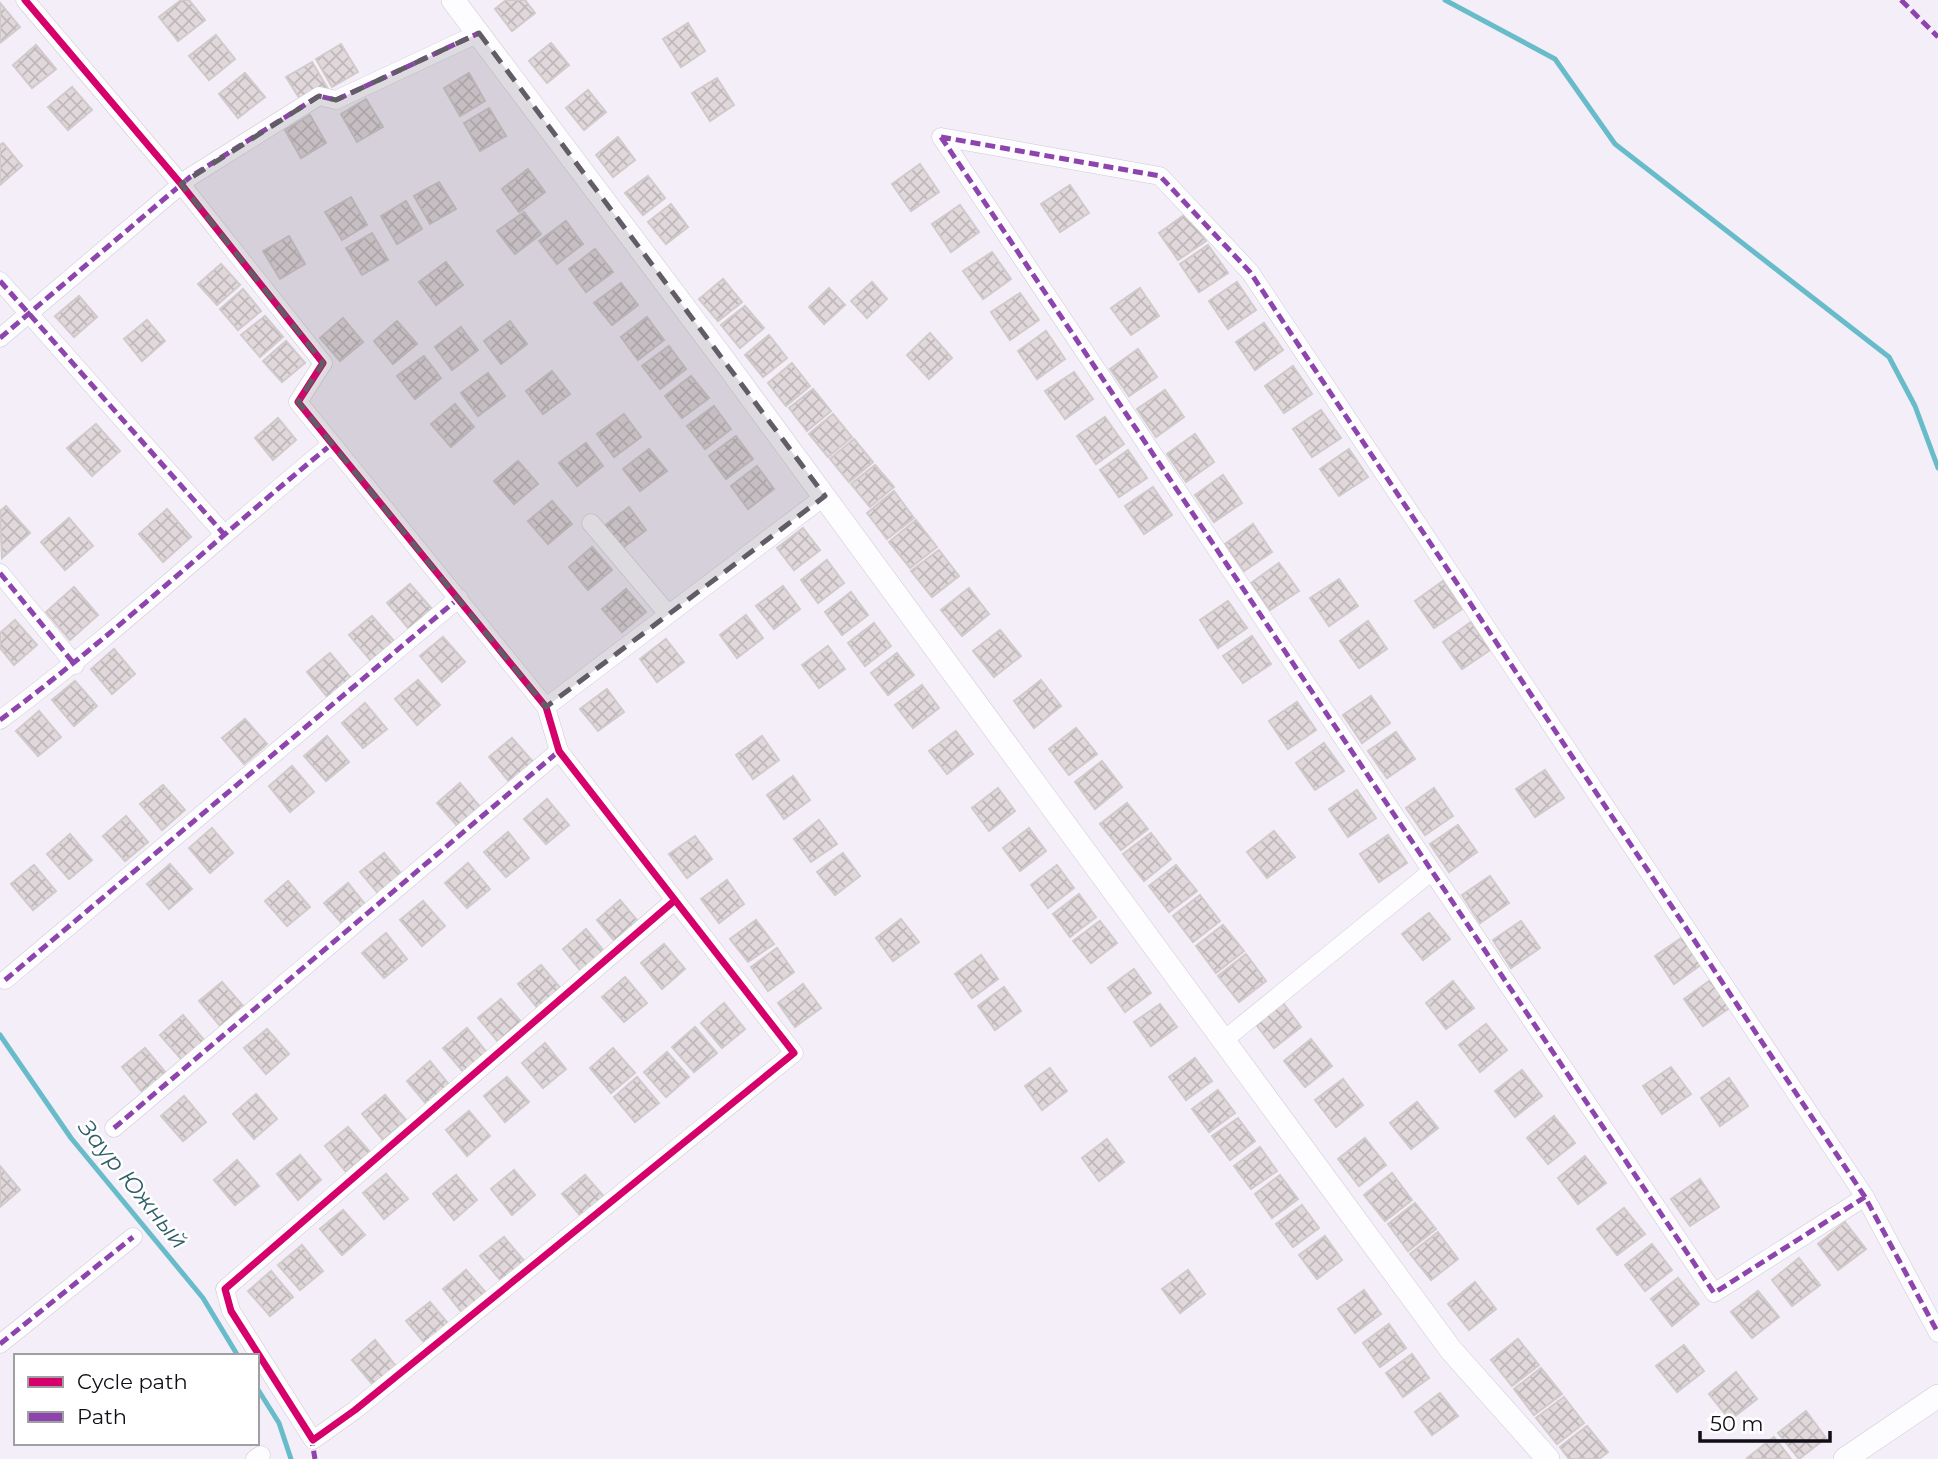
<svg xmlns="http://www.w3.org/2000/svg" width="1938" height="1459" viewBox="0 0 1938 1459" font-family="Montserrat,sans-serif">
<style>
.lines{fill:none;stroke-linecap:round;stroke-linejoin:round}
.stream{stroke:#68bcca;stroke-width:5}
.building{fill:url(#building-cross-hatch);stroke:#d1cacb;stroke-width:2}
.minor-casing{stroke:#cfcad3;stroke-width:19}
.tertiary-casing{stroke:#cfcad3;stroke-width:24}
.minor{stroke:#fdfcfe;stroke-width:18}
.tertiary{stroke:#fdfcfe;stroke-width:23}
.quiet{stroke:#8e44ad;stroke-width:5;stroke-dasharray:10 5;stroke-linecap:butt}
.cycleway-casing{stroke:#fff;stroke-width:11}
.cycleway{stroke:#d6006c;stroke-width:7}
.marked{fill:#615c65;fill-opacity:0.2;stroke:#615c65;stroke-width:5;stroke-dasharray:14 9;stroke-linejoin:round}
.labels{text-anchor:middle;stroke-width:5;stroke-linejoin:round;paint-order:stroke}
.water-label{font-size:23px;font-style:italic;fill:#2f5f67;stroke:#fff}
</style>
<defs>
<pattern id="building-cross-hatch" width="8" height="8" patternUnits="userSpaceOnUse" patternTransform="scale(1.75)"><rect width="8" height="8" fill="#e0d8da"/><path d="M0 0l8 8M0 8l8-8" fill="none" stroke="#bfb8ba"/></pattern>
</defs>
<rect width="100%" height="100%" fill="#f3eef8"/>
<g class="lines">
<path class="stream" d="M1445,0l110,59 60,85 274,213 26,49 23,62
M0,1035l71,103 132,160 35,58
M257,1388l22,35 12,36"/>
</g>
<path class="building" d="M181,0h8l16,20 -27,21 -19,-24z
M506,0h19l10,13 -23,18 -17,-22z
M0,3l20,24 -20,16z
M688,23l17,28 -24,16 -18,-28z
M216,35l19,24 -26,21 -20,-24z
M551,43l18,22 -22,18 -18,-22z
M341,44l17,28 -26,15 -16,-28z
M36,45l20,24 -24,19 -19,-23z
M312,62l16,27 -25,15 -17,-27z
M245,73l20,24 -27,21 -19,-24z
M469,73l16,28 -25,15 -16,-28z
M717,78l17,27 -24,16 -18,-28z
M72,87l20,23 -24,20 -20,-23z
M588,90l18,22 -22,18 -18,-22z
M366,99l17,28 -26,15 -16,-28z
M489,108l17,28 -26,15 -16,-28z
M310,115l16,28 -25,15 -16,-28z
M618,137l17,23 -22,17 -17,-22z
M3,143l19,23 -22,19v-40z
M920,164l19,28 -28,19 -19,-27z
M528,169l17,23 -26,20 -17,-23z
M648,176l17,22 -22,17 -18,-22z
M439,182l17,27 -26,15 -16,-28z
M1070,185l19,28 -29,19 -19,-28z
M351,197l16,28 -25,15 -17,-28z
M406,201l16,28 -25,15 -16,-28z
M671,204l17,23 -22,17 -18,-22z
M960,205l19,27 -28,20 -19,-28z
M524,212l17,22 -26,20 -18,-23z
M1187,213l19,28 -28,19 -19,-27z
M566,221l17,23 -26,20 -18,-23z
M372,233l16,27 -26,15 -16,-27z
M289,236l16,28 -25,15 -17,-28z
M1208,245l20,28 -29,19 -19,-28z
M595,249l18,23 -27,20 -17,-23z
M992,252l19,27 -28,20 -20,-28z
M446,262l17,23 -27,20 -17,-23z
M221,264l19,21 -23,20 -19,-21z
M723,279l19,23 -24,19 -19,-22z
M872,282l15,17 -20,19 -16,-17z
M1237,282l19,28 -28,19 -19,-28z
M621,283l17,22 -26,20 -18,-22z
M829,288l16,17 -21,19 -15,-17z
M1140,288l19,28 -28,19 -20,-27z
M243,289l18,22 -23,19 -18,-21z
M1020,293l19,27 -29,20 -19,-28z
M79,296l18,21 -23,20 -19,-21z
M745,306l19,22 -24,20 -19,-23z
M265,316l18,21 -23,20 -19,-22z
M647,317l17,23 -26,20 -17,-23z
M343,318l20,24 -23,19 -20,-23z
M147,320l18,21 -23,20 -18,-22z
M397,321l20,23 -24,20 -19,-23z
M510,321l17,23 -26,20 -17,-23z
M1264,323l19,27 -28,20 -19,-28z
M461,327l17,23 -26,20 -17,-23z
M1046,331l19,28 -28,20 -19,-28z
M930,333l22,25 -23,21 -22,-24z
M769,335l18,23 -24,19 -18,-22z
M286,341l19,22 -23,19 -19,-21z
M669,346l17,23 -26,20 -18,-23z
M1138,349l19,28 -28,19 -19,-27z
M424,356l17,22 -26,21 -18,-23z
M792,363l18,23 -24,20 -18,-23z
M1293,366l19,28 -28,19 -19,-27z
M552,371l18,23 -27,20 -17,-23z
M1074,372l19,27 -28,20 -20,-28z
M488,373l17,23 -27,20 -17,-23z
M691,376l18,22 -27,20 -17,-22z
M813,389l18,22 -24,20 -18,-23z
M1165,390l19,27 -28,20 -19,-28z
M455,404l19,23 -23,20 -20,-23z
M714,406l17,23 -26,20 -18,-23z
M1321,410l20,28 -29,19 -19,-28z
M624,414l17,23 -27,20 -17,-23z
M833,414l19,23 -24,20 -19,-23z
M1105,417l19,27 -28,20 -19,-28z
M278,418l18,22 -23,20 -18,-22z
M96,424l24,27 -28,25 -25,-28z
M1195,434l19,28 -28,20 -19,-28z
M736,436l17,23 -27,20 -17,-23z
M854,439l19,23 -24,20 -19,-23z
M586,443l17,23 -26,20 -18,-23z
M649,449l18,22 -27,20 -17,-22z
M1349,449l19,28 -29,19 -19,-27z
M1128,450l19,28 -28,19 -19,-27z
M518,461l20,23 -24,20 -20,-23z
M875,465l19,22 -24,20 -19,-23z
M757,466l17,23 -26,20 -17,-23z
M1223,475l19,28 -28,19 -19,-27z
M1153,487l19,28 -28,19 -19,-28z
M894,491l20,27 -27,21 -20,-26z
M552,501l20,23 -24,20 -20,-23z
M6,506l24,27 -28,25 -2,-47z
M629,507l17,23 -26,20 -17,-23z
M167,509l24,28 -28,25 -24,-28z
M69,518l24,28 -28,24 -24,-28z
M916,520l21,27 -27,21 -21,-26z
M1253,524l19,28 -28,19 -19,-27z
M803,528l17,22 -26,20 -17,-22z
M592,547l20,23 -24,20 -19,-23z
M939,550l20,26 -27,21 -21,-26z
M827,560l17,23 -26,20 -17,-23z
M1279,563l20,28 -29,19 -19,-27z
M1339,579l19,27 -29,20 -19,-28z
M1443,581l19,28 -28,19 -19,-27z
M410,584l22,25 -23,20 -22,-26z
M783,586l17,23 -26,20 -18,-23z
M74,587l24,28 -28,25 -24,-28z
M969,588l20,26 -27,22 -21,-26z
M626,589l20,23 -24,20 -20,-23z
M851,592l17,23 -26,20 -17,-23z
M1228,601l19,27 -29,20 -18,-28z
M746,615l17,23 -26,20 -17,-23z
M372,616l22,25 -23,20 -22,-26z
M15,620l22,25 -23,20 -14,-17v-15z
M1368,621l19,28 -28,19 -19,-27z
M1471,622l19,28 -28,19 -19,-27z
M874,623l17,23 -26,20 -17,-23z
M1000,630l21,26 -27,21 -21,-26z
M1252,636l19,28 -28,19 -20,-27z
M443,637l22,25 -23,20 -22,-26z
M666,639l18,23 -27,20 -17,-23z
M828,646l17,23 -26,19 -17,-23z
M114,649l21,25 -23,20 -21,-25z
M330,653l21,25 -23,20 -21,-26z
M897,653l17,22 -26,20 -17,-22z
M418,680l22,25 -23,20 -22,-26z
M1041,680l20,26 -27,22 -20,-27z
M75,681l22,25 -23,20 -22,-26z
M922,685l17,23 -26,20 -18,-23z
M607,689l17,23 -26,19 -18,-22z
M1371,696l19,27 -28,20 -19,-28z
M1297,702l19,28 -28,19 -19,-28z
M365,703l22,26 -24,19 -21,-25z
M39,711l22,26 -23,19 -22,-25z
M245,719l22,25 -23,20 -22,-26z
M1076,728l21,26 -28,21 -20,-26z
M956,731l17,23 -26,20 -18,-23z
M1396,732l19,27 -28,19 -19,-27z
M327,736l22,26 -23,19 -22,-25z
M762,736l17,24 -26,19 -17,-24z
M512,738l22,25 -24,20 -21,-26z
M1324,743l20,28 -29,19 -19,-27z
M1102,761l20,26 -27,22 -20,-27z
M292,766l22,26 -24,20 -21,-26z
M1545,770l19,28 -29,19 -19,-28z
M793,776l17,24 -26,19 -17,-24z
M460,783l22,26 -23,19 -22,-25z
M163,785l22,25 -23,20 -22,-26z
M998,788l17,23 -26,20 -17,-23z
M1434,788l19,28 -28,19 -19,-27z
M1357,790l19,28 -28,19 -19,-28z
M547,799l22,26 -23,19 -22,-25z
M1127,803l21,26 -27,21 -21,-26z
M126,816l22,26 -23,19 -22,-25z
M819,820l18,24 -26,18 -17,-23z
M1458,825l19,27 -28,20 -19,-28z
M212,828l21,25 -23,20 -21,-25z
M1029,828l17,23 -26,20 -17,-23z
M1274,831l21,26 -28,21 -20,-26z
M508,832l21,26 -23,19 -22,-25z
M1151,833l20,26 -27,22 -21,-27z
M70,834l22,26 -23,19 -22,-25z
M1388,835l19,28 -28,19 -19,-28z
M695,836l17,23 -25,19 -18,-24z
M384,853l21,25 -23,20 -22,-26z
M843,853l17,23 -25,19 -18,-23z
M468,863l22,26 -23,19 -22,-25z
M170,864l22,25 -23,20 -22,-25z
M34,865l22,26 -23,19 -22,-26z
M1057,865l17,23 -26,20 -17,-23z
M1176,865l21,26 -28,21 -20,-26z
M1490,876l19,27 -29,20 -18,-28z
M727,880l17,24 -25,19 -18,-24z
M288,881l22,26 -23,19 -22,-25z
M348,883l21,26 -23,19 -22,-25z
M1079,894l17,23 -26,20 -17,-23z
M1200,895l20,26 -27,21 -20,-26z
M620,900l22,26 -24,19 -21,-25z
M423,901l22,25 -23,20 -22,-26z
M1429,913l21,26 -27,21 -21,-26z
M901,919l18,23 -26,19 -17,-23z
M756,920l18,24 -26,18 -18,-23z
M1100,921l17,22 -26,20 -18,-22z
M1521,921l19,27 -29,20 -18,-28z
M1223,925l21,26 -28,22 -20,-27z
M586,929l21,26 -23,20 -21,-26z
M386,933l21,26 -23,19 -22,-25z
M1683,937l19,27 -28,20 -19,-28z
M664,944l21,25 -23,20 -21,-26z
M777,948l17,24 -26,19 -17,-24z
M1246,954l20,27 -27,21 -21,-26z
M981,955l17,24 -26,19 -17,-24z
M541,965l21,25 -23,20 -21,-26z
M1134,969l17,24 -26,19 -17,-24z
M625,977l22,26 -23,19 -22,-25z
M1712,979l19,28 -28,19 -19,-27z
M1453,981l21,27 -28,21 -20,-26z
M222,982l22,25 -23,20 -22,-26z
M803,984l18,24 -26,19 -17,-24z
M1004,987l17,24 -26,19 -17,-24z
M501,999l22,25 -23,20 -22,-26z
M1281,1000l20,27 -27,21 -20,-26z
M724,1003l21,26 -23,19 -21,-25z
M1160,1004l17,23 -26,19 -17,-24z
M183,1015l22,26 -23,19 -22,-25z
M1486,1024l21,26 -27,22 -21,-27z
M695,1027l22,26 -23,19 -22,-25z
M467,1028l21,26 -23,20 -22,-26z
M267,1029l22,25 -23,20 -22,-26z
M1311,1039l21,27 -27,21 -21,-26z
M545,1043l21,26 -23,19 -21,-25z
M145,1048l21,25 -23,20 -21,-26z
M613,1048l22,25 -24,20 -21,-25z
M667,1052l22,25 -23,20 -22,-25z
M1195,1058l17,23 -26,19 -17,-23z
M430,1061l21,26 -23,19 -21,-25z
M1671,1067l20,27 -29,20 -19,-28z
M1050,1068l17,23 -25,19 -17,-24z
M1522,1070l20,26 -27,21 -20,-26z
M507,1077l22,25 -24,20 -21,-26z
M637,1077l22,26 -24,19 -21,-25z
M1729,1078l19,28 -28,20 -19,-28z
M1343,1079l20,26 -27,22 -21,-27z
M1218,1090l17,23 -26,19 -17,-23z
M256,1094l21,25 -23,20 -21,-25z
M385,1095l21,25 -23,20 -21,-26z
M184,1096l22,26 -23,19 -22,-25z
M1417,1102l21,26 -27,21 -21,-26z
M469,1111l21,25 -23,20 -21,-26z
M1554,1116l21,27 -27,21 -21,-26z
M1238,1118l17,23 -25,19 -18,-24z
M348,1127l22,25 -24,20 -21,-26z
M1365,1138l21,27 -27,21 -21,-27z
M1107,1139l17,23 -25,19 -17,-23z
M1260,1147l17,24 -26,18 -17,-23z
M300,1155l21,25 -23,20 -21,-26z
M1585,1156l21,27 -28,21 -20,-26z
M237,1160l22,26 -24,19 -21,-25z
M0,1166l20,24 -20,17z
M514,1170l21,25 -23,20 -21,-26z
M1392,1173l20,27 -27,21 -21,-26z
M386,1174l22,25 -24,20 -21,-26z
M456,1175l21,25 -23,20 -21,-26z
M585,1175l22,25 -23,20 -22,-26z
M1280,1175l18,24 -26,19 -17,-24z
M1700,1179l19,28 -29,19 -19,-27z
M1415,1203l21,26 -28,22 -20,-27z
M1302,1205l17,23 -26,19 -17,-23z
M1624,1208l21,26 -28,21 -20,-26z
M343,1210l22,25 -23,20 -22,-26z
M1845,1222l21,27 -28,21 -20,-26z
M1438,1232l20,27 -27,21 -21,-26z
M1325,1236l17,24 -25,19 -18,-24z
M504,1237l21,25 -23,20 -22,-26z
M1652,1244l20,26 -27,21 -20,-26z
M302,1245l21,26 -23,19 -22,-25z
M1799,1258l21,27 -28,21 -20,-26z
M466,1270l22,25 -24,20 -21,-26z
M1188,1270l17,24 -25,19 -18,-24z
M271,1271l22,26 -23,19 -22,-25z
M1678,1278l21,26 -27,22 -21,-27z
M1475,1282l21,27 -27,21 -21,-26z
M1364,1290l17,24 -26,19 -17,-24z
M1758,1291l21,26 -27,21 -21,-26z
M430,1302l21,25 -23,20 -22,-26z
M1389,1324l17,24 -26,19 -17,-24z
M1518,1339l21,26 -27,21 -21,-26z
M375,1340l21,26 -23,19 -21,-25z
M1684,1345l20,26 -27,21 -21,-26z
M1412,1354l17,24 -26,19 -17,-24z
M1541,1368l21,26 -28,21 -20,-26z
M1736,1372l21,27 -27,21 -21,-26z
M1440,1393l18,23 -26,19 -17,-23z
M1564,1397l20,26 -27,21 -21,-26z
M1806,1411l20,27 -27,21 -21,-26z
M1587,1426l21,26 -9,7h-30l-9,-12z
M1774,1437l17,22h-43l-1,-1z"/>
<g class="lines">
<g class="minor-casing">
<path id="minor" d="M25,0l156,184 142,179 -25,39 248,305 13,44 235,302 -439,357 -42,30 -82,-129 -6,-22 449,-388
M941,137l219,39 90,96 615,925 73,136
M941,137l773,1156 151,-96
M0,281l223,252
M0,338l190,-161 129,-81 17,4 143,-67
M591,523l77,91
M0,573l75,92
M546,707l279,-211
M0,720c116,-86 220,-185 332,-276
M5,980l454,-382
M1224,1040l208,-169
M114,1128l445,-377
M0,1344l133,-107
M255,1459l6,-4"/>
</g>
<g class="tertiary-casing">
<path id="tertiary" d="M453,0l270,359 728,991 97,109
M1845,1459l93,-63"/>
</g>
<use href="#minor" class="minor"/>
<use href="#tertiary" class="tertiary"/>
<path class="quiet" d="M1901,0l37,37
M941,137l219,39 90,96 615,925 73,136
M941,137l773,1156 151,-96
M0,281l223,252
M0,338l190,-161 129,-81 17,4 143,-67
M0,573l75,92
M0,720c116,-86 220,-185 332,-276
M5,980l454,-382
M114,1128l445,-377
M0,1344l133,-107
M311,1436l4,23"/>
<g class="cycleway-casing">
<path id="cycleway" d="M25,0l156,184 142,179 -25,39 248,305 13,44 235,302 -439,357 -42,30 -82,-129 -6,-22 449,-388"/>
</g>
<use href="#cycleway" class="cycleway"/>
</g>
<path class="marked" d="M479,33l346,463 -279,211 -248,-305 25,-39 -142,-179 138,-88 17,4z"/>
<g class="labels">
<g class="water-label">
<text transform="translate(133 1184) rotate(51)" y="8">Заур Южный</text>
</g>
</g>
<rect x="14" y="1354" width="245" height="91" fill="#ffffff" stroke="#a09fa2" stroke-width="2"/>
<rect x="28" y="1377" width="35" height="10" fill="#d6006c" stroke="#a09fa2" stroke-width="2"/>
<text x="77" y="1389" font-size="21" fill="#120e16">Cycle path</text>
<rect x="28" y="1412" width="35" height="10" fill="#8e44ad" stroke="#a09fa2" stroke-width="2"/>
<text x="77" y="1424" font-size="21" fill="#120e16">Path</text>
<path d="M1700 1431v10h130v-10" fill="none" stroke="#120e16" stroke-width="3.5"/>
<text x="1710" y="1431" font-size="21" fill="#120e16" stroke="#ffffff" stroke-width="5" paint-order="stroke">50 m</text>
</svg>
